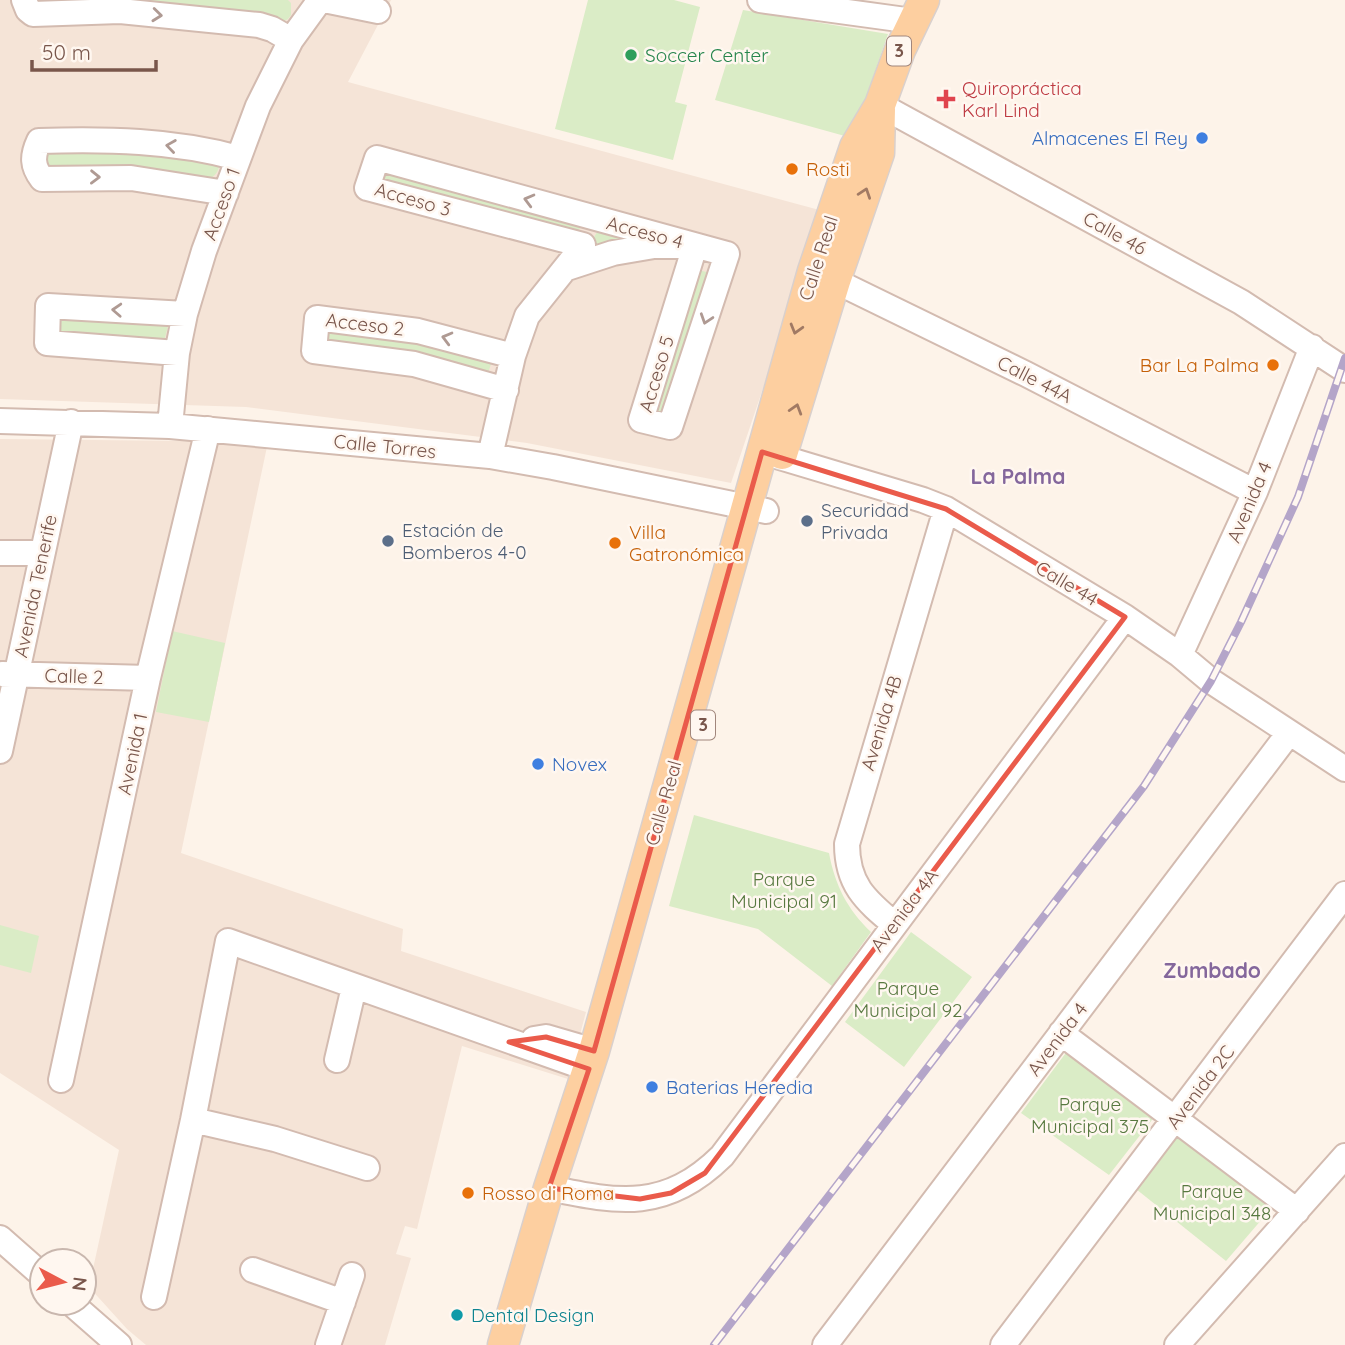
<svg xmlns="http://www.w3.org/2000/svg" width="1345" height="1345" viewBox="0 0 1345 1345" font-family="Quicksand,sans-serif">
<style>
.residential{fill:#f5e4d7}
.green{fill:#daecc6}
.lines{fill:none;stroke-linecap:round;stroke-linejoin:round}
.minor-casing{stroke:#d3bbb0;stroke-width:28}
.major-casing{stroke:#d9d0cd;stroke-width:33}
.minor{stroke:#fff;stroke-width:24}
.major{stroke:#fdcfa0;stroke-width:30}
.rail-casing{stroke:#b4a5c9;stroke-width:8}
.rail{stroke:#fff7f0;stroke-width:5;stroke-dasharray:16;stroke-linecap:butt}
.oneway{stroke:#af9a93}
.oneway2{stroke:#a17a64}
.marked{fill:none;stroke:#ea5b4b;stroke-width:5;stroke-linejoin:round}
.leisure-dot{fill:#2e9e5b;stroke:#fff7f0;stroke-width:2.5}
.health-dot{fill:#e0444e;stroke:#fff7f0;stroke-width:2.5}
.shop-dot{fill:#3f7fe0;stroke:#fff7f0;stroke-width:2.5}
.food-dot{fill:#e8710a;stroke:#fff7f0;stroke-width:2.5}
.service-dot{fill:#5c6f8a;stroke:#fff7f0;stroke-width:2.5}
.culture-dot{fill:#0f9aa8;stroke:#fff7f0;stroke-width:2.5}
.labels{text-anchor:middle;stroke-width:5;stroke-linejoin:round;paint-order:stroke}
.shield{fill:#fff7f0;stroke:#a1867c;stroke-width:2}
.shield-label{font-size:18px;font-weight:bold;fill:#79564b}
.leisure-label{font-size:19px;fill:#27864d;stroke:#fff7f0;text-anchor:start}
.health-label{font-size:19px;fill:#be3a42;stroke:#fff7f0;text-anchor:start}
.shop-label{font-size:19px;fill:#366cbe;stroke:#fff7f0;text-anchor:start}
.food-label{font-size:19px;fill:#c56008;stroke:#fff7f0;text-anchor:start}
.street-label{font-size:19px;fill:#79564b;stroke:#fff7f0}
.service-label{font-size:19px;fill:#4e5e75;stroke:#fff7f0;text-anchor:start}
.park-label{font-size:19px;fill:#587940;stroke:#fff7f0}
.culture-label{font-size:19px;fill:#0d838f;stroke:#fff7f0;text-anchor:start}
.neighbourhood-label{font-size:21px;font-weight:bold;fill:#84679c;stroke:#fff7f0}
</style>
<rect width="100%" height="100%" fill="#fdf3e9"/>
<path class="residential" d="M0,0h391l-43,82 475,129 -92,272 -204,-40 -281,-36 -246,-8z
M0,439l268,3 -87,411 222,76 -2,22 185,61 -18,67 -106,-33 -45,183 -12,-3 -9,28 15,4 -26,87h-239l-19,-16 -38,-42 30,-137 -119,-77z"/>
<path class="green" d="M128,0h160l3,3v12l-3,4 -6,3z
M588,0h86l26,7 -25,95 12,3 -14,55 -118,-31z
M743,10l145,24 -36,104 -137,-38z
M44,144l176,17c-1,9 -3,14 -11,18l-162,-8z
M382,167l203,55 -12,15 -197,-52z
M601,226l39,11 -58,19z
M695,269l19,5 -46,145 -20,-4z
M53,315l112,5 3,6 -4,16 -103,-2z
M324,324l169,34 -6,18 -165,-34z
M172,631l53,12 -16,79 -53,-10z
M694,815l135,38c6,32 18,56 42,79l-39,54 -74,-57 -89,-23z
M0,925l39,11 -8,37 -31,-8z
M911,932l61,45 -68,90 -59,-45z
M1068,1050l87,66 -46,59 -88,-62z
M1179,1131l96,73 -49,57 -90,-72z"/>
<g class="lines">
<g class="minor-casing">
<path id="minor" d="M24,0l4,10 5,4 87,-3 139,14 13,4 19,11
M324,0l54,11
M760,0l153,21
M880,105l361,197 104,68
M226,193l-95,-15 -89,1c-10,-13 -10,-23 -3,-38 67,-2 135,-1 199,17
M567,268l46,-15 41,-7h41l-54,174 29,7 57,-173 -350,-96 -10,30 216,57
M821,274l205,100 229,118
M177,353l-130,-10 1,-37 137,8
M506,390l-92,-26 -100,-13 3,-33 101,13 95,25
M0,421l170,5 320,30 63,11 213,44
M170,426l7,-73 8,-39 19,-63 54,-145 33,-66 29,-40
M763,452l160,48 23,9 179,108 55,38 31,26 134,88
M490,456l23,-100 14,-40 48,-60
M0,553h42
M1180,655l75,-163 57,-145
M2,674l146,4
M0,751l71,-329
M894,924c-29,-24 -47,-40 -47,-80l99,-335
M1061,1033l236,178
M534,1039l12,-2 48,14
M337,1060l17,-73
M61,1080l87,-402 60,-249
M193,1120l82,19 92,29
M549,1188c71,15 117,23 173,-32l403,-539
M0,1238l42,37
M253,1270l90,32
M154,1297l39,-177 35,-179 361,128
M71,1303l48,42
M328,1345l24,-70
M825,1345l464,-612
M1003,1345l342,-451
M1177,1345l168,-189"/>
</g>
<g class="major-casing">
<path id="major" d="M782,454l53,-173 44,-128 1,-44
M503,1345l46,-157 45,-137 219,-780 42,-124 25,-42 20,-55 24,-50"/>
</g>
<use href="#minor" class="minor"/>
<use href="#major" class="major"/>
<g class="rail-casing">
<path id="rail" d="M714,1345l430,-559 67,-105 30,-59 57,-125 47,-139"/>
</g>
<use href="#rail" class="rail"/>
</g>
<defs><path id="oneway-chevron" d="M-2-3.5L2.5 0L-2 3.5" fill="none" stroke-width="1.6" stroke-linecap="round" stroke-linejoin="round" transform="scale(1.75)"/></defs>
<g class="oneway">
<use href="#oneway-chevron" transform="translate(157 15) rotate(6)"/>
<use href="#oneway-chevron" transform="translate(171 146) rotate(-172)"/>
<use href="#oneway-chevron" transform="translate(95 177) rotate(1)"/>
<use href="#oneway-chevron" transform="translate(529 200) rotate(-165)"/>
<use href="#oneway-chevron" transform="translate(117 310) rotate(-177)"/>
<use href="#oneway-chevron" transform="translate(706 319) rotate(108)"/>
<use href="#oneway-chevron" transform="translate(447 338) rotate(-165)"/>
</g>
<g class="oneway2">
<use href="#oneway-chevron" transform="translate(865 193) rotate(-71)"/>
<use href="#oneway-chevron" transform="translate(796 329) rotate(106)"/>
<use href="#oneway-chevron" transform="translate(796 409) rotate(-73)"/>
</g>
<path class="marked" d="M762,452l184,57 179,108 -420,556 -34,20 -31,6 -91,-11 40,-119 -80,-27 37,-5 48,14z"/>
<circle class="leisure-dot" cx="631" cy="55" r="7"/>
<path class="health-dot" d="M942.5 88.5h7v7h7v7h-7v7h-7v-7h-7v-7h7z"/>
<g class="shop-dot">
<circle cx="1202" cy="138" r="7"/>
<circle cx="538" cy="764" r="7"/>
<circle cx="652" cy="1087" r="7"/>
</g>
<g class="food-dot">
<circle cx="792" cy="169" r="7"/>
<circle cx="1273" cy="365" r="7"/>
<circle cx="615" cy="543" r="7"/>
<circle cx="468" cy="1193" r="7"/>
</g>
<g class="service-dot">
<circle cx="807" cy="521" r="7"/>
<circle cx="388" cy="541" r="7"/>
</g>
<circle class="culture-dot" cx="457" cy="1315" r="7"/>
<g class="labels">
<g class="shield">
<rect x="887" y="36.5" width="24" height="29" rx="5"/>
<rect x="691" y="710.5" width="24" height="29" rx="5"/>
</g>
<g class="shield-label">
<text x="899" y="57">3</text>
<text x="703" y="731">3</text>
</g>
<g class="leisure-label">
<text x="645" y="62">Soccer Center</text>
</g>
<g class="health-label">
<text x="962" y="95">Quiropráctica<tspan x="962" dy="22">Karl Lind</tspan></text>
</g>
<g class="shop-label">
<text x="1188" y="145" text-anchor="end">Almacenes El Rey</text>
<text x="552" y="771">Novex</text>
<text x="666" y="1094">Baterias Heredia</text>
</g>
<g class="food-label">
<text x="806" y="176">Rosti</text>
<text x="1259" y="372" text-anchor="end">Bar La Palma</text>
<text x="629" y="539">Villa<tspan x="629" dy="22">Gatronómica</tspan></text>
<text x="482" y="1200">Rosso di Roma</text>
</g>
<g class="street-label">
<text transform="translate(413 199) rotate(16)" y="7">Acceso 3</text>
<text transform="translate(221 204) rotate(-70)" y="7">Acceso 1</text>
<text transform="translate(645 232) rotate(15)" y="7">Acceso 4</text>
<text transform="translate(1115 233) rotate(29)" y="7">Calle 46</text>
<text transform="translate(818 258) rotate(-72)" y="7">Calle Real</text>
<text transform="translate(365 324) rotate(7)" y="7">Acceso 2</text>
<text transform="translate(656 374) rotate(-73)" y="7">Acceso 5</text>
<text transform="translate(1035 379) rotate(27)" y="7">Calle 44A</text>
<text transform="translate(385 446) rotate(6)" y="7">Calle Torres</text>
<text transform="translate(1249 502) rotate(-67)" y="7">Avenida 4</text>
<text transform="translate(1067 583) rotate(31)" y="7">Calle 44</text>
<text transform="translate(35 586) rotate(-78)" y="7">Avenida Tenerife</text>
<text transform="translate(74 676) rotate(2)" y="7">Calle 2</text>
<text transform="translate(881 723) rotate(-73)" y="7">Avenida 4B</text>
<text transform="translate(132 754) rotate(-78)" y="7">Avenida 1</text>
<text transform="translate(663 803) rotate(-74)" y="7">Calle Real</text>
<text transform="translate(904 910) rotate(-53)" y="7">Avenida 4A</text>
<text transform="translate(1057 1039) rotate(-53)" y="7">Avenida 4</text>
<text transform="translate(1200 1087) rotate(-53)" y="7">Avenida 2C</text>
</g>
<g class="service-label">
<text x="821" y="517">Securidad<tspan x="821" dy="22">Privada</tspan></text>
<text x="402" y="537">Estación de<tspan x="402" dy="22">Bomberos 4-0</tspan></text>
</g>
<g class="park-label">
<text x="784" y="886">Parque<tspan x="784" dy="22">Municipal 91</tspan></text>
<text x="908" y="995">Parque<tspan x="908" dy="22">Municipal 92</tspan></text>
<text x="1090" y="1111">Parque<tspan x="1090" dy="22">Municipal 375</tspan></text>
<text x="1212" y="1198">Parque<tspan x="1212" dy="22">Municipal 348</tspan></text>
</g>
<g class="culture-label">
<text x="471" y="1322">Dental Design</text>
</g>
<g class="neighbourhood-label">
<text x="1018" y="484">La Palma</text>
<text x="1212" y="978">Zumbado</text>
</g>
</g>
<g transform="translate(63 1282) rotate(97)"><circle r="33" fill="#fff7f0" stroke="#c9b7ae" stroke-width="2"/>
<path d="M0-5L12 26L0 18L-12 26Z" fill="#ea5b4b"/>
<text y="-10" font-size="19" font-weight="bold" text-anchor="middle" fill="#79564b">N</text>
</g>
<path d="M32 60v10h124v-10" fill="none" stroke="#79564b" stroke-width="3.5"/>
<text x="42" y="60" font-size="21" fill="#79564b" stroke="#fff7f0" stroke-width="5" paint-order="stroke">50 m</text>
</svg>
